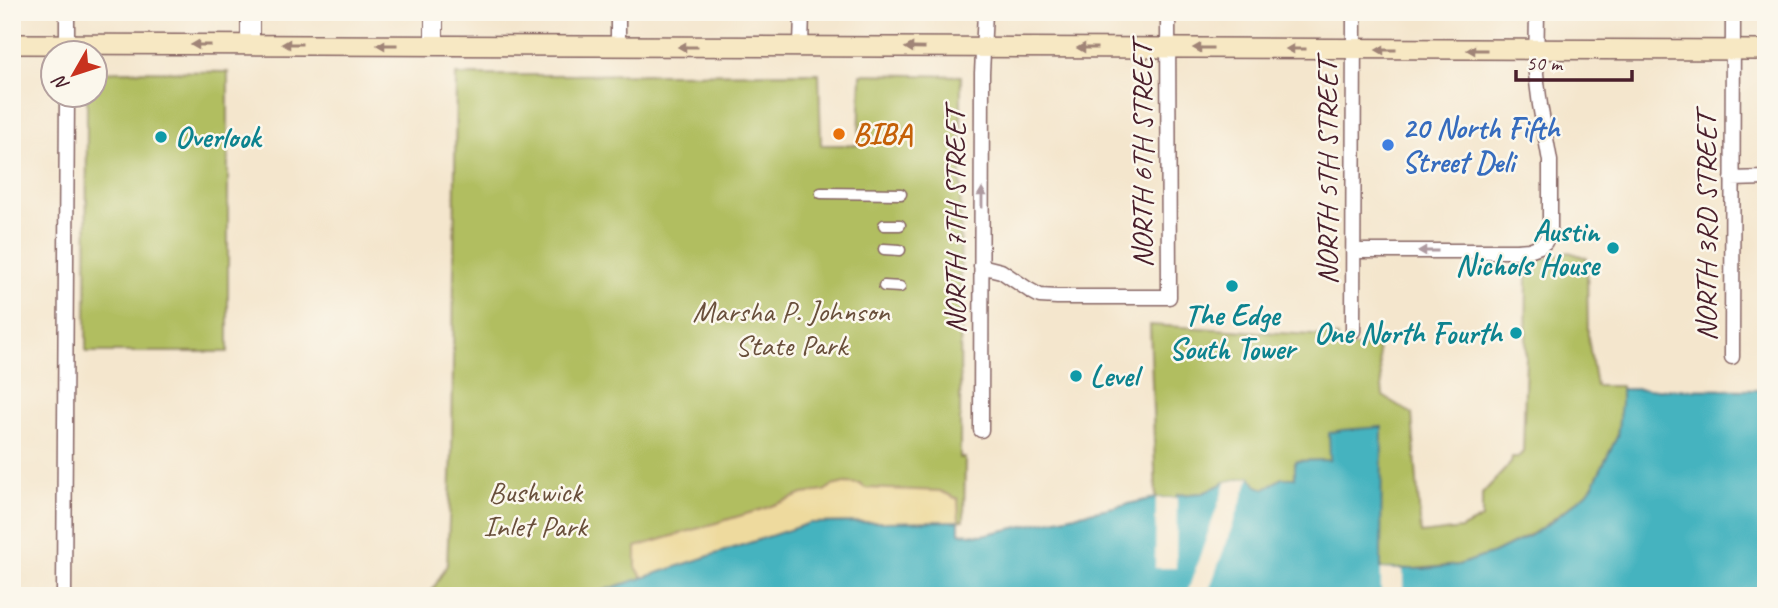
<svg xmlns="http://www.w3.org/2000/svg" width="1778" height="608" viewBox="0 0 1778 608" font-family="Caveat,sans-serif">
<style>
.green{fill:#b1be60;stroke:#7e6e46;stroke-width:2}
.sand{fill:#eeda9e;stroke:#9c7c64;stroke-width:2}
.water{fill:#44b3bf;stroke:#476975;stroke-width:2}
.pier{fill:#f4e6cd}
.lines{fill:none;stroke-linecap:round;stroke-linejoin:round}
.pedestrian-casing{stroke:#866564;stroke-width:13}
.minor-casing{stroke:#866564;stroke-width:17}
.tertiary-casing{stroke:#866564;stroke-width:20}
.secondary-casing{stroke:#866564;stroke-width:22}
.pedestrian{stroke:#fff;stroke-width:10}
.minor{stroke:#fff;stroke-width:14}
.tertiary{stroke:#fff;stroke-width:18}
.secondary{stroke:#f7e8c3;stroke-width:19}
.oneway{fill:#a08477}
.oneway2{fill:#ae9aa0}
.food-dot{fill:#e8710a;stroke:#fbf7ec;stroke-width:2.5}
.culture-dot{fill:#0f9aa8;stroke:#fbf7ec;stroke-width:2.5}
.shop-dot{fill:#3f7fe0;stroke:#fbf7ec;stroke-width:2.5}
.labels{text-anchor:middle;stroke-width:5;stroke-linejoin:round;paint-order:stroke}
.shop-label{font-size:30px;font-weight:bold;fill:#366cbe;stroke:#fbf7ec;text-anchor:start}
.food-label{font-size:30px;font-weight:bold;fill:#c56008;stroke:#fbf7ec;text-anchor:start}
.culture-label{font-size:30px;font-weight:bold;fill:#0d838f;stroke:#fbf7ec;text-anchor:start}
.street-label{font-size:30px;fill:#4a1f2b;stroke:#fbf7ec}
.park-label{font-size:30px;fill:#694f3b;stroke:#fbf7ec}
</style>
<rect width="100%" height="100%" fill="#fbf7ec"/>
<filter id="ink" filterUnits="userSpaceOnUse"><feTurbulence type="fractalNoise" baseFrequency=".0143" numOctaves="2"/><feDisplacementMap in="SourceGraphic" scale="14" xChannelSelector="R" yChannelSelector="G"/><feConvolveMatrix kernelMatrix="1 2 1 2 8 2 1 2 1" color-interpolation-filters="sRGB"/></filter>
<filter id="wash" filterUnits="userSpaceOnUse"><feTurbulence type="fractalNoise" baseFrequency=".00686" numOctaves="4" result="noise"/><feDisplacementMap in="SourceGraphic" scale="28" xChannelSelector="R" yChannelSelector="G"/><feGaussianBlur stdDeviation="1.57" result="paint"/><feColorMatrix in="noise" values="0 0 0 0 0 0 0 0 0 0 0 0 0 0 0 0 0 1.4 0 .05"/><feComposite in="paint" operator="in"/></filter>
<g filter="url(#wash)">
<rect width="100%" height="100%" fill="#f4e6cd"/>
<path class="green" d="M125,71l103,1v280h-142l1,-257 7,-1 1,-22z
M819,73l2,72h38l2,-71 100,2 -1,382h5l-1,62 -344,65 -33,11h-158l18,-31 5,-111 4,-379c121,1 242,-2 363,-2z
M1569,252l18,6 1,80 8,48h25l1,17 -5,34 -24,48 -6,8 -48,37 -45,23 -36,12 -54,5 -23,26v-169l-51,33 -35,1v18l-13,-1 -17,11 -8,-3 -31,-4 -23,11 -26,2v3h-21l-6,-173 178,11 1,-2 1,2 7,1 1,10h40l5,49 29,18 9,120 40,-5 21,-11v-24l29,-31 1,-6h6l5,-5 3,-96 1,-79 2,-1 1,-14z"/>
<path class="sand" d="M845,483l15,1 5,4 75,3 18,8 1,22 -149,2 -167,55 -7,-11v-20l130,-39 37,-14 21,-3 8,-5z"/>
<path class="water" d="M1621,389l145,1v206h-1179l223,-73 149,-2v12l23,2 174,-37h20l1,-3 26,-2 23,-11 24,-5 7,9 8,3 17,-11h13v-17l35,-1 -1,-27 13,-3 40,-3 -1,142h43l34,-4 36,-12 35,-17 22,-14 36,-29 6,-8 24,-48 4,-34z"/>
<path class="pier" d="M1250,477l-43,119h-21l40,-114z
M1156,498h21l-1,70h-21z
M1381,569l22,1v26h-22z"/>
</g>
<g filter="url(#ink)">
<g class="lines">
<g class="pedestrian-casing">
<path id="pedestrian" d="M821,193l80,1
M884,225h16
M884,249l16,1
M884,286l16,1"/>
</g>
<g class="minor-casing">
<path id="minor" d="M801,46l1,-34
M618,47v-35
M67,51v-39
M1732,179l34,-1
M1353,251h164l12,-1 11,-4 5,-4 5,-11v-70l-10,-56 -4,-31 1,-62
M981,266l20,5 28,19 11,6 17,1h112l-1,-285
M1353,331l1,-319
M1732,357l1,-345
M981,430l1,-357 3,-61
M64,596l3,-502"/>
</g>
<g class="tertiary-casing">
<path id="tertiary" d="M250,45v-33
M434,45v-33"/>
</g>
<g class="secondary-casing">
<path id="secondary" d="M12,44l1754,6"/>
</g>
<use href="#pedestrian" class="pedestrian"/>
<use href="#minor" class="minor"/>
<use href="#tertiary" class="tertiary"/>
<use href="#secondary" class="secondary"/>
</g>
<defs><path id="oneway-solid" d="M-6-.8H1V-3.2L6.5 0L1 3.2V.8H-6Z" transform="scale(1.75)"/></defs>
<g class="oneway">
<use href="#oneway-solid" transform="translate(292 44) rotate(180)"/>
<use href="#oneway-solid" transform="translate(201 45) rotate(-180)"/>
<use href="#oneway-solid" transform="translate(387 45) rotate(180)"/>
<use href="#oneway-solid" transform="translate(688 47) rotate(180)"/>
<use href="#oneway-solid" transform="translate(915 48) rotate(-179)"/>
<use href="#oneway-solid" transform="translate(1087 48) rotate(180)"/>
<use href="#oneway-solid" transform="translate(1203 48) rotate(-180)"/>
<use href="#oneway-solid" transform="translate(1296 49) rotate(-180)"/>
<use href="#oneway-solid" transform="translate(1386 50) rotate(180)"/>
<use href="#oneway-solid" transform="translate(1477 50) rotate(-180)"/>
</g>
<g class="oneway2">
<use href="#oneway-solid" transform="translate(982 198) rotate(-90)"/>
<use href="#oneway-solid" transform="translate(1428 251) rotate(-180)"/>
</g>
</g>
<circle class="food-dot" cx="839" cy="134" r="7"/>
<g class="culture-dot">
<circle cx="161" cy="137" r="7"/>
<circle cx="1613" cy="248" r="7"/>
<circle cx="1232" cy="286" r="7"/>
<circle cx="1516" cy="333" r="7"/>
<circle cx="1076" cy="376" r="7"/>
</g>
<circle class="shop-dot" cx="1388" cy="145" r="7"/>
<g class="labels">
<g class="shop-label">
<text x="1402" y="138">20 North Fifth<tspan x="1402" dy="34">Street Deli</tspan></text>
</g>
<g class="food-label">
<text x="853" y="144">BIBA</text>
</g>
<g class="culture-label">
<text x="175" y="147">Overlook</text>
<text x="1599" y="241" text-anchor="end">Austin<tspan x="1599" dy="34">Nichols House</tspan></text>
<text x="1232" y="325" text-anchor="middle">The Edge<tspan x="1232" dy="34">South Tower</tspan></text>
<text x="1502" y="343" text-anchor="end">One North Fourth</text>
<text x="1090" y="386">Level</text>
</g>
<g class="street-label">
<text transform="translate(1142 155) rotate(-90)" y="10">NORTH 6TH STREET</text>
<text transform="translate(1327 172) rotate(-90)" y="10">NORTH 5TH STREET</text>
<text transform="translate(955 221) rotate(-90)" y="10">NORTH 7TH STREET</text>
<text transform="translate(1706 227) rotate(-90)" y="10">NORTH 3RD STREET</text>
</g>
<g class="park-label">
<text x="791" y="321">Marsha P. Johnson<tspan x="791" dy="34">State Park</tspan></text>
<text x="535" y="502">Bushwick<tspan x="535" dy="34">Inlet Park</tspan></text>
</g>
</g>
<rect width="1778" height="608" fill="none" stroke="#fbf7ec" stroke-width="42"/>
<g transform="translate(74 74) rotate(231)"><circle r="33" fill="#fbf7ec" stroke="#b4a19f" stroke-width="2"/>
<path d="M0-5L12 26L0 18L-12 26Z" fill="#c8321e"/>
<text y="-10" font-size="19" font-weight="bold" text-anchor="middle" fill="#4a1f2b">N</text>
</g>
<path d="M1516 70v10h116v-10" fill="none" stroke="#4a1f2b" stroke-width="3.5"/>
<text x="1526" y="70" font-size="21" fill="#4a1f2b" stroke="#fbf7ec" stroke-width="5" paint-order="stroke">50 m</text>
</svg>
